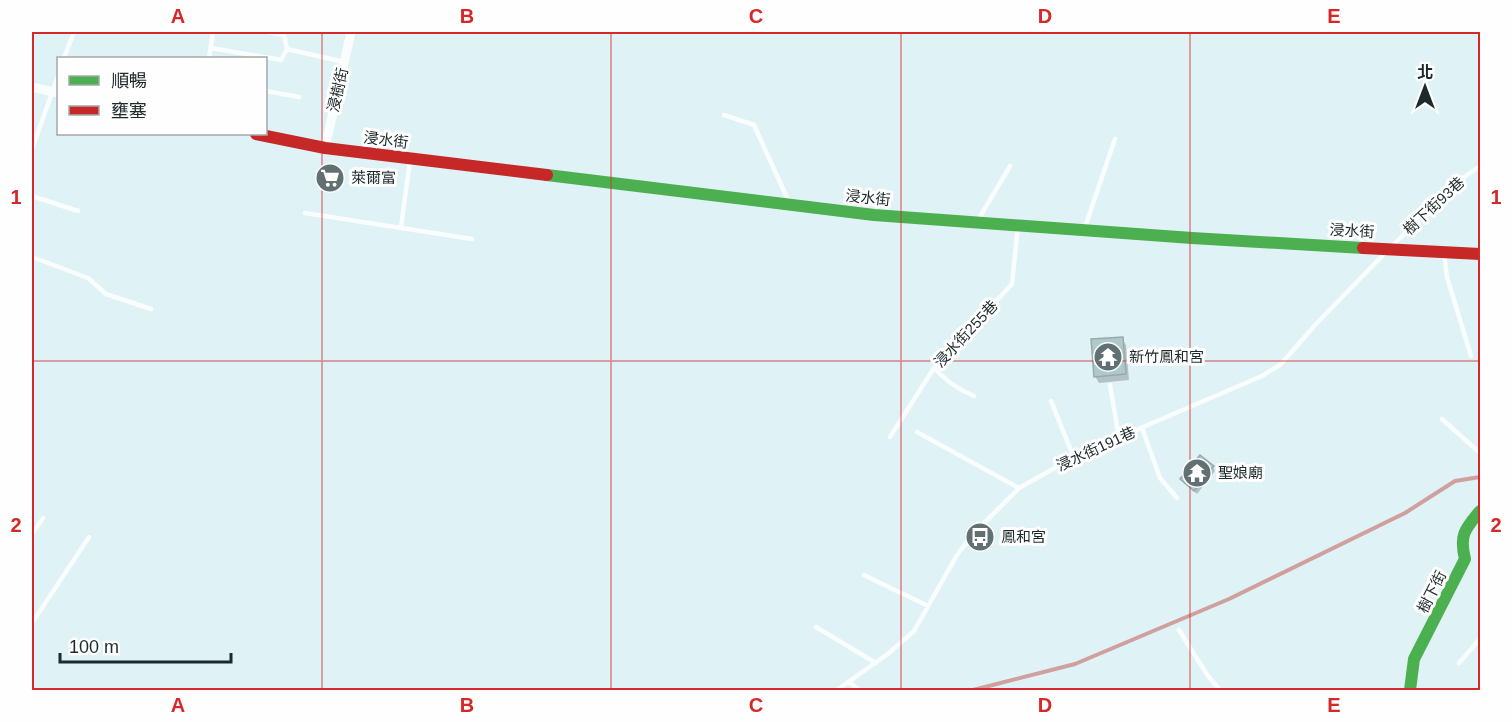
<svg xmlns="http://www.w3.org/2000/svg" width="1512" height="722" viewBox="0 0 1512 722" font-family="Arial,'Noto Sans TC',sans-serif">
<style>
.shadow{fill:#0003}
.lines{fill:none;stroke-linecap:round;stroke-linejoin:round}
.stream{stroke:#d0a09e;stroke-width:4}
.building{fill:#adc9cd;stroke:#9aa9ab;stroke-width:1.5}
.lane{stroke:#fafdfe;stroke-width:4.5}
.street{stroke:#fafdfe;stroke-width:9}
.fast{stroke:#4caf50;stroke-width:12}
.jam{stroke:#c62828;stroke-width:12}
.grid{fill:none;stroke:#d62828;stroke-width:1.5;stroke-opacity:0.55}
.labels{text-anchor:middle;stroke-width:6;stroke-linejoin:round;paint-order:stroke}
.street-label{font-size:15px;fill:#1d2a2c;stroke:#fefefe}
.poi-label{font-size:15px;fill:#1d2a2c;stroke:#fefefe;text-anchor:start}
.neatline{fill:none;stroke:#d62828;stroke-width:2}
.grid-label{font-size:20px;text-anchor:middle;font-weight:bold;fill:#d62828}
</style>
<rect width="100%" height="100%" fill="#dff2f5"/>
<path class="shadow" d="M1122,338l4,7 3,35 -30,3 -4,-7z
M1213,467l2,4 -18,23 -15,-14z"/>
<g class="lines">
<path class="stream" d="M973,690l102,-26 154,-65 176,-86 50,-32 25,-4"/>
</g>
<path class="building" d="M1123,337l3,37 -32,3 -3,-38z
M1200,455l14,11 -20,25 -14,-12z"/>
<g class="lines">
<path class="lane" d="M211,48l70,12 6,-11 -3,-14 -16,-3
M287,49l57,13
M64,58l10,-26
M209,58l4,-26
M266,91l33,6
M724,115l30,10 35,77
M32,149l26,-73
M32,196l46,15
M305,213l167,26
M978,220l32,-54
M401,227l9,-66
M1084,230l31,-91
M1392,246l68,-66 20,-14
M1444,254l3,23 24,79
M32,257l56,21 18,16 45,15
M934,368c13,13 23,21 40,28
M1110,385l9,53
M1051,401l23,57
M1442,419l38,34
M1142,428l18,50 17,20
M917,432l102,56
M890,437l44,-69 78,-84 6,-59
M32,534l11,-16
M864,575l64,31
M32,623l57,-86
M816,627l60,36
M1179,630l29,46 12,14
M1459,663l21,-24
M849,682l10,8
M837,690l52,-37 25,-22 43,-76 16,-21 46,-46 61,-34 182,-78 19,-12 35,-40 70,-72"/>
<path class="street" d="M32,87l26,6
M325,148l26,-116"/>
<path class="fast" d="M547,175l327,40 318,23 171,10
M1410,690l4,-31 51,-100c-6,-24 0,-30 15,-48"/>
<path class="jam" d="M256,134l69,14 222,27
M1363,248l117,6"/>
</g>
<path class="grid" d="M322,32v658M611,32v658M901,32v658M1190,32v658M32,361h1448"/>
<defs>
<g id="supermarket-disc" transform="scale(1.5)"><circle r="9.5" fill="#617072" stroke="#fefefe"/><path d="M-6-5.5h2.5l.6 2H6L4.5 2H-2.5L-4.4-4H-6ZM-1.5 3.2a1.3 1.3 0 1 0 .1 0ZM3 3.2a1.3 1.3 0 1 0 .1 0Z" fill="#fff"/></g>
<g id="temple-disc" transform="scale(1.5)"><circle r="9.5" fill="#617072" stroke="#fefefe"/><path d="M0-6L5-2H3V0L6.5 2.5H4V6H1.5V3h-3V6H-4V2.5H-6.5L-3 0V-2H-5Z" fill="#fff"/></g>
<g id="bus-disc" transform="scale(1.5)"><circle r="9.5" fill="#617072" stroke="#fefefe"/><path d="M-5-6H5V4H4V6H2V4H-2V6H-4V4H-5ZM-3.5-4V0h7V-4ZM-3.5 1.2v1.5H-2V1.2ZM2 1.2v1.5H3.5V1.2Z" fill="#fff"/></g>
</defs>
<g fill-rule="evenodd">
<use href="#supermarket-disc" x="330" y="178"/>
<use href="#temple-disc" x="1108" y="357"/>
<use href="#temple-disc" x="1197" y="473"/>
<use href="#bus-disc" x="980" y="537"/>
</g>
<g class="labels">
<g class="street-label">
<text transform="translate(338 90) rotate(-77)" y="5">浸樹街</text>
<text transform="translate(386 140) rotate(7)" y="5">浸水街</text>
<text transform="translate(868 198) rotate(6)" y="5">浸水街</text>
<text transform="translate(1434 206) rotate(-43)" y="5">樹下街93巷</text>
<text transform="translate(1352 231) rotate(3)" y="5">浸水街</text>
<text transform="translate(966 334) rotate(-47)" y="5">浸水街255巷</text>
<text transform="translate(1096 449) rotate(-25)" y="5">浸水街191巷</text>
<text transform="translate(1432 592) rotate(-63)" y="5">樹下街</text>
</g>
<g class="poi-label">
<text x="351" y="183">萊爾富</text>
<text x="1129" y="362">新竹鳳和宮</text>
<text x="1218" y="478">聖娘廟</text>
<text x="1001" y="542">鳳和宮</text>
</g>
</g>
<rect width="1512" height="722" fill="none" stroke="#fefefe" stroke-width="66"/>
<rect x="57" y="57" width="210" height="78" fill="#fefefe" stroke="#a4a9aa" stroke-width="1.5"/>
<rect x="69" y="76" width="30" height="9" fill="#4caf50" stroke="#a4a9aa" stroke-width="1.5"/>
<text x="111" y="87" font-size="18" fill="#1d2a2c">順暢</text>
<rect x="69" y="106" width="30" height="9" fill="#c62828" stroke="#a4a9aa" stroke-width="1.5"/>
<text x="111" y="117" font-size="18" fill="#1d2a2c">壅塞</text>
<g transform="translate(1425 87)" stroke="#fefefe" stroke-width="4.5" paint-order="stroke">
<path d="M0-4.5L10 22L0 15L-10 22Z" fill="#1d2a2c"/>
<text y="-9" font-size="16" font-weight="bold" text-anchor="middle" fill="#1d2a2c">北</text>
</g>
<path d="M60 653v9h171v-9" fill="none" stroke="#1d2a2c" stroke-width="3"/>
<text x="69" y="653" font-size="18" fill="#1d2a2c" stroke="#fefefe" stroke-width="4.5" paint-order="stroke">100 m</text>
<rect x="33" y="33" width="1446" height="656" class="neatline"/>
<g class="grid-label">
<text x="178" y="23">A</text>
<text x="467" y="23">B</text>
<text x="756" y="23">C</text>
<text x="1045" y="23">D</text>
<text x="1334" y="23">E</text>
<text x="16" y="204">1</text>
<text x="1496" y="204">1</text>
<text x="16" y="532">2</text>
<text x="1496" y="532">2</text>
<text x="178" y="712">A</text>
<text x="467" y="712">B</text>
<text x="756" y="712">C</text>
<text x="1045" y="712">D</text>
<text x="1334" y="712">E</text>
</g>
</svg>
